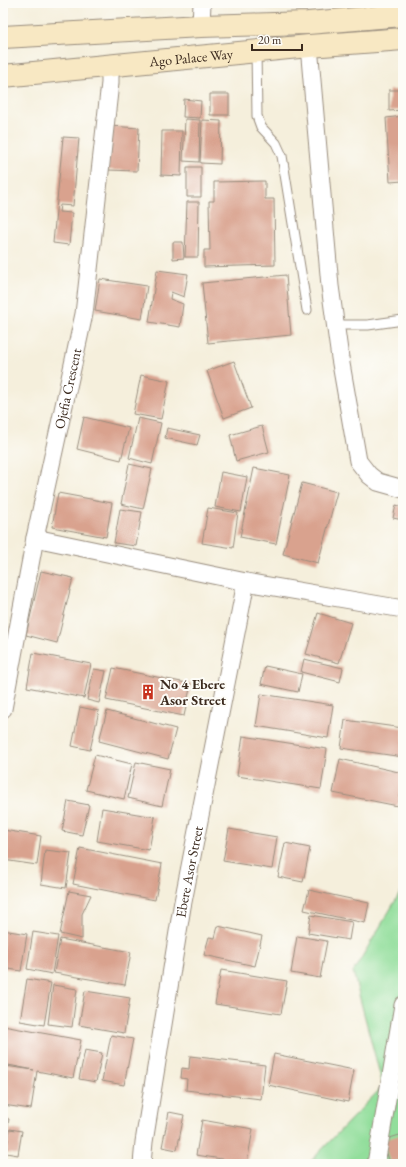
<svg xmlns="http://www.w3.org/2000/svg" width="406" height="1167" viewBox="0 0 406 1167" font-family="'EB Garamond',serif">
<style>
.green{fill:#92de9b;stroke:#66845c}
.building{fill:#d9a28e}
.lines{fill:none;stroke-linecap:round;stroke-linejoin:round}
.lane-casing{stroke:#988c7d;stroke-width:11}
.street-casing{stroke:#988c7d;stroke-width:19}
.secondary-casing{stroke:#988c7d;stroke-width:24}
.lane{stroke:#fff;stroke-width:9}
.street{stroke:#fff;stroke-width:17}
.secondary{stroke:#f8e8c3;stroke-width:22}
.labels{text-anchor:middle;stroke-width:4;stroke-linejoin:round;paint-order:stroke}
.street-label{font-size:14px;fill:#3b2a1e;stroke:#fdfcf7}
.poi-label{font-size:14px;font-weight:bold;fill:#3b2a1e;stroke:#fdfcf7;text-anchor:start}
</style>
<rect width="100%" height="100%" fill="#fdfcf7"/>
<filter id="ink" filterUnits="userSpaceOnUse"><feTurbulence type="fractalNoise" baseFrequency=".025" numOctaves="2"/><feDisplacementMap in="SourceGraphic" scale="8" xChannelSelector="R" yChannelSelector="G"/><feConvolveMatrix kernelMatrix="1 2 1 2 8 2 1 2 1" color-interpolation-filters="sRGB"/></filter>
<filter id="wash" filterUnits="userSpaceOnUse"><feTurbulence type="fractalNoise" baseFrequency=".012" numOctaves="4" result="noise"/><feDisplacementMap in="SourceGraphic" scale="16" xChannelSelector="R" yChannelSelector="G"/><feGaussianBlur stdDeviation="0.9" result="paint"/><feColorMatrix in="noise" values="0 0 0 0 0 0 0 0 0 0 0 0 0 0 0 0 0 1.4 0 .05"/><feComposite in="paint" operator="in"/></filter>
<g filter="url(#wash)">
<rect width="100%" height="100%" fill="#f5efdc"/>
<path class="green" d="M403,888v276h-95l75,-78 -30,-114z"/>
<g id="blocks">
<path class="building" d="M389,90h14v20l-14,1z
M210,94h19v21h-19z
M184,99l17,2 -1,17 -17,-1z
M403,116v65l-13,1 -4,-64z
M185,119l15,1 -1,42 -16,-1z
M202,120l19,1 -1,43 -20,-1z
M110,126l29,2 -2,43 -29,-1z
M162,131h20l-1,45 -20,-1z
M63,137l16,1 -6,68 -13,-1 -1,7 13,1 -3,32 -16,-2z
M187,167h14v30h-14z
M265,181v18h9l1,66 -71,2v-17h6l-1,-49h5v-19z
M187,202h12l-1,55h-13z
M173,242h10l1,16 -11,1z
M157,270l31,4 -4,23 -13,-5 -1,7 13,5 -3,23 -31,-5z
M286,275l5,60 -83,8 -6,-60z
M100,279l47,7 -5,33 -47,-8z
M234,361l17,47 -27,10 -17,-47z
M141,375l28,6 -8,38 -28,-5z
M84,417l45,11 -8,32 -44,-11z
M138,418l23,5 -9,41 -23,-6z
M262,426l7,26 -33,9 -6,-26z
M167,428l33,7 -3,10 -32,-7z
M129,464l23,5 -9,40 -22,-5z
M254,468l36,7 -14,69 -36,-7z
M221,472l26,5 -6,35 -26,-5z
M302,483l35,9 -19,71 -35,-9z
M58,493l54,10 -6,34 -54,-10z
M396,505l7,2v13l-10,-2z
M208,508l30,5 -5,35 -31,-5z
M120,509l22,3 -6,34 -22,-3z
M41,571l32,7 -16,65 -31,-8z
M318,613l33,10 -12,40 -33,-9z
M33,653l58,11 -7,34 -57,-11z
M304,659l39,9 -3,14 -39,-10z
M265,666l37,8 -4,18 -37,-8z
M113,668l78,16 -7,32 -78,-16z
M94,669l12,2 -7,32 -12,-3z
M261,694l72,11 -5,33 -72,-12z
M80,707l19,4 -9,39 -18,-4z
M107,711l69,18 -8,30 -69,-18z
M345,720l58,8v29l-62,-9z
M243,736l84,13 -6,40 -84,-13z
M95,755l37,9 -8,35 -38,-9z
M340,759l63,14v10l-5,23 -65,-13z
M136,762l34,7 -8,37 -34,-8z
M68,801l21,4 -7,30 -20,-4z
M102,808l53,9 -6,33 -52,-9z
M229,829l48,8 -5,32 -49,-8z
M3,830l38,6 -4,29 -34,-5z
M285,843l25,5 -7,34 -25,-5z
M80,848l82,16 -7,36 -82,-16z
M45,850l26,3 -5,35 -25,-4z
M309,890l60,13 -4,20 -61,-13z
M69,891l22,4 -9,19v25l-22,-5z
M311,915l41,7 -3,18 -41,-7z
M218,926l44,10 -7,30 -51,-11 5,-18 6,1z
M3,930l24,4 -6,37 -18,-3z
M33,932l25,4 -6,38 -25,-5z
M297,936l30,5 -7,37 -29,-5z
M60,939l71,13 -6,33 -71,-12z
M221,970l66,11 -6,33 -66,-10z
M27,979l24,4 -7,42 -24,-4z
M53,985l24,4 -5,38 -24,-3z
M85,991l45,7 -6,35 -45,-8z
M3,998l3,1 -2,12h-1z
M3,1026l78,14 -8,38 -36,-7 -6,38 -28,-4v-32l2,-7 29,4 -31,-6z
M111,1035l22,4 -9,46 -22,-4z
M85,1050l17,3 -6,29 -17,-3z
M274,1054l80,16 -6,32 -80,-17z
M190,1056l75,9 -4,34 -75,-9 1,-11 -6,-1 1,-10 7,1z
M169,1112l15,3 -7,35 -15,-3z
M3,1118l6,1 -5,28h-1z
M202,1120l51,9 -6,34 -51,-8z
M10,1129l12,2 -4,24 -12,-2z
M403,1134v25l-13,4 -7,-23z"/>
</g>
</g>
<g filter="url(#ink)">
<use href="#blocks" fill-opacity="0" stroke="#988c7d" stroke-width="1"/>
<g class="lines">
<g class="lane-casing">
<path id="lane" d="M256,51l1,65 4,11 15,16 6,13 25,154
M336,325h32l35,-5"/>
</g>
<g class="street-casing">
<g id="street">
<path d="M201,26l1,-23"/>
<path d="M309,46l21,240 10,72 18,103 11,14 9,7 25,7"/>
<path d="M35,538l211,44 157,27"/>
<path id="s1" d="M3,709l32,-171 49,-224 26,-231v-18"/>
<path id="s2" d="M142,1164l2,-22 38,-235 64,-325"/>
<path d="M376,1164l27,-159"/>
</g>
</g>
<g class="secondary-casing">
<g id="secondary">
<path d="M3,37l198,-11 107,-3 95,-8"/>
<path id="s3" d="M3,76l306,-30 94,-7"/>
</g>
</g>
<use href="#lane" class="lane"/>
<use href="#street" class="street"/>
<use href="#secondary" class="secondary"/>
</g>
</g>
<defs>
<g id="building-bare" transform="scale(1.2)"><path d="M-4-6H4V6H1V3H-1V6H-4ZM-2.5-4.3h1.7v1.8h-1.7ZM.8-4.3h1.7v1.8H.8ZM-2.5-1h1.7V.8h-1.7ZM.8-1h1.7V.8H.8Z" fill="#c8321e" stroke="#fdfcf7" stroke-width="2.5" paint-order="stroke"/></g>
</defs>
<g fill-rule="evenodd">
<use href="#building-bare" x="148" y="692"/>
</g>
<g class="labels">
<g class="street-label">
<text dy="5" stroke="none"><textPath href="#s3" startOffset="189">Ago Palace Way</textPath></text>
<text dy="5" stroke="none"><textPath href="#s1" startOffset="327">Ojefia Crescent</textPath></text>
<text dy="5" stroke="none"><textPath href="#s2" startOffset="296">Ebere Asor Street</textPath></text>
</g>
<g class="poi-label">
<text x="160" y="689">No 4 Ebere<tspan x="160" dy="16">Asor Street</tspan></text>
</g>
</g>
<rect width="406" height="1167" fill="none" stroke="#fdfcf7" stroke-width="16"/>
<path d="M252 44v6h50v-6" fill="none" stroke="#3b2a1e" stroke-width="2"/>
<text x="258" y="44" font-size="12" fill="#3b2a1e" stroke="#fdfcf7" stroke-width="3" paint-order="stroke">20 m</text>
</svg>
